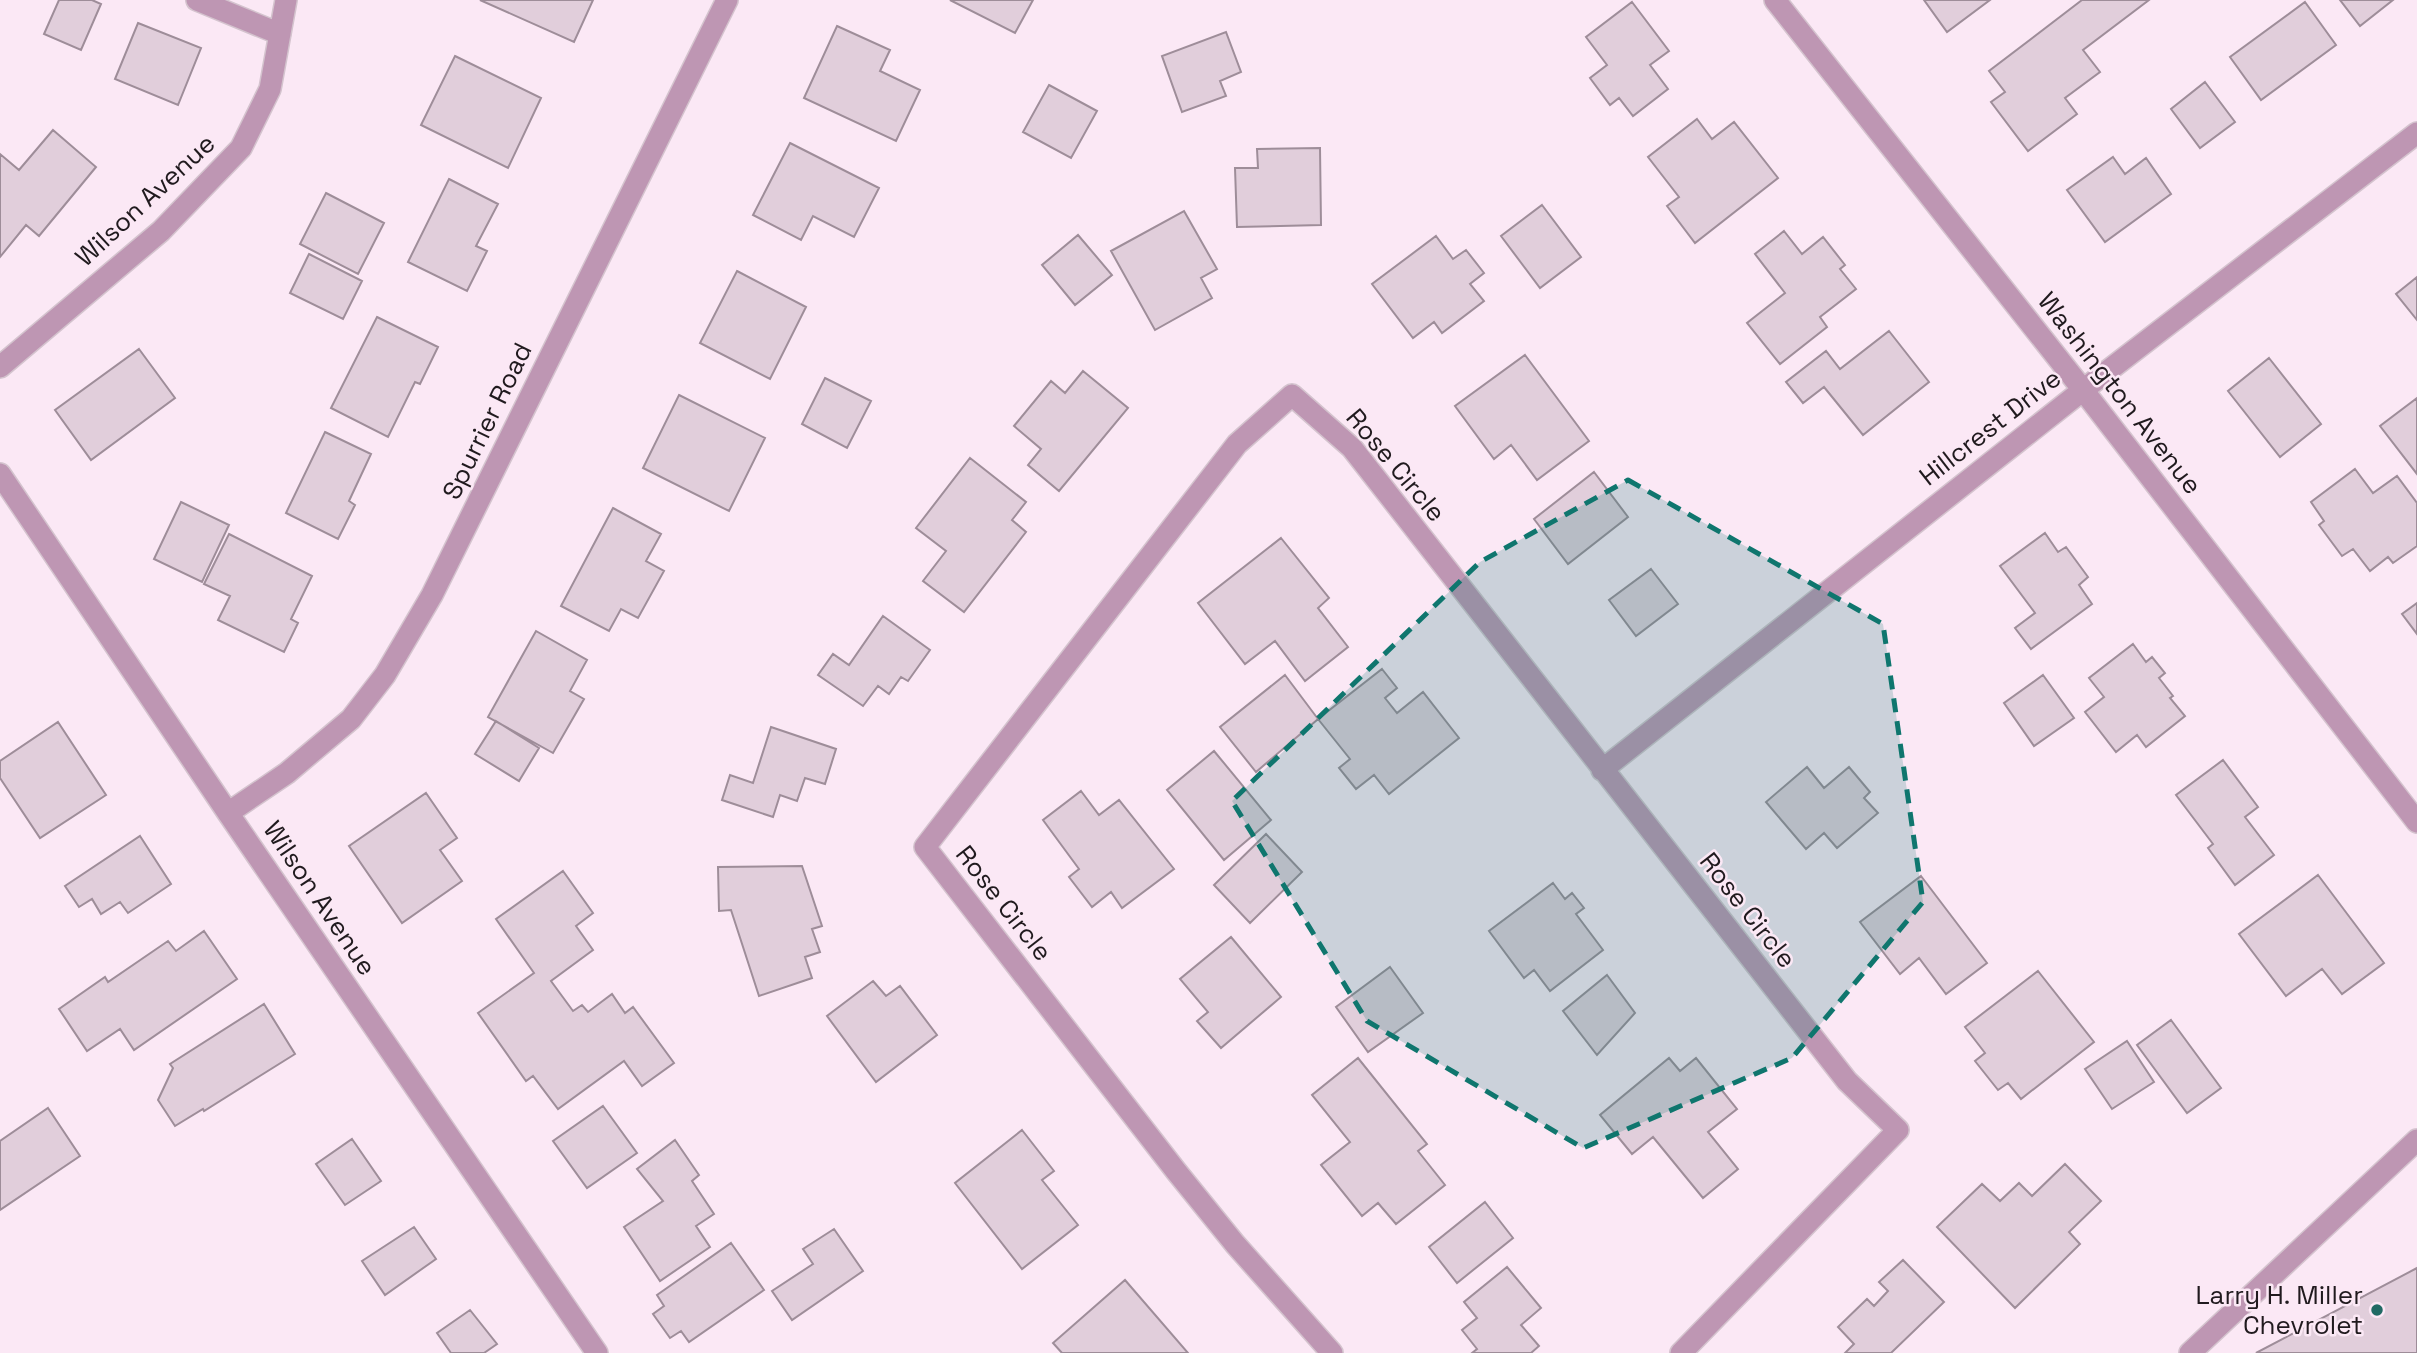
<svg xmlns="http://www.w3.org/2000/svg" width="2417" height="1353" viewBox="0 0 2417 1353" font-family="'Space Grotesk',sans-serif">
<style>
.building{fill:#e1cedb;stroke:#9e8d99;stroke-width:2}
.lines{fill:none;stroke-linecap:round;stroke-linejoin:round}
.minor-casing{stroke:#d4c3ce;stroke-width:24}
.minor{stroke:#be96b3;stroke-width:21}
.marked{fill:#0f766e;fill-opacity:0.2;stroke:#0f766e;stroke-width:5;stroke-dasharray:14 9;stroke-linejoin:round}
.poi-dot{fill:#206a64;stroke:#fbe8f5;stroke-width:2.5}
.labels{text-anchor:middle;stroke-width:5;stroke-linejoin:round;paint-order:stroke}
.street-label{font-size:26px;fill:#201a1e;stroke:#fbe8f5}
.poi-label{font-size:26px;fill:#201a1e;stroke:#fbe8f5;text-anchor:end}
</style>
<rect width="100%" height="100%" fill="#fbe8f5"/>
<path class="building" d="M59,0h33l9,4 -20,46 -37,-16z
M480,0h113l-19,42z
M950,0h83l-18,33z
M1924,0h66l-43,32z
M2082,0h67l-66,50 17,22 -35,26 12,16 -49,37 -37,-49 14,-10 -16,-21z
M2340,0h53l-33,26z
M1632,2l37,49 -19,14 18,24 -35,27 -14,-18 -9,7 -20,-27 17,-13 -21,-28z
M2305,2l31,43 -75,55 -31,-43z
M138,23l63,25 -23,57 -63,-26z
M837,26l53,24 -10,21 40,19 -24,51 -92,-43z
M1226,32l15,40 -21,9 6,15 -44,16 -20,-56z
M455,56l86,42 -33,70 -87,-43z
M2205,82l30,40 -35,26 -29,-39z
M1049,85l48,26 -26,47 -48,-26z
M1697,119l15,20 22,-17 44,56 -83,65 -28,-37 12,-9 -31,-40z
M53,130l43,37 -57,69 -13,-11 -26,32v-103l19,16z
M790,143l89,45 -25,49 -41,-21 -12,24 -48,-25z
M1320,148l1,77 -84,2 -2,-59h23l-1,-19z
M2113,157l12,17 21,-16 25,36 -66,48 -38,-52z
M449,179l49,25 -22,42 11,5 -20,40 -59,-29z
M326,193l58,30 -26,51 -58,-30z
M1542,205l39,52 -41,31 -39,-52z
M1184,211l33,58 -16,9 11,20 -57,32 -44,-79z
M1784,231l18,23 21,-17 22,28 -5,4 16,20 -36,28 7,10 -47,37 -33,-41 38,-30 -30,-39z
M1078,235l34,40 -37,30 -33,-40z
M1436,236l17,23 13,-9 18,23 -14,11 14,17 -42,32 -8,-11 -21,16 -41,-54z
M309,254l53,27 -19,38 -53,-26z
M737,271l69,36 -36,72 -70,-36z
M2417,277v43l-21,-26z
M377,317l61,30 -18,37 -5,-2 -27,55 -57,-29z
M1889,331l40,51 -66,53 -39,-48 -21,16 -17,-21 40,-31 14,18z
M139,349l36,49 -84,62 -36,-50z
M1525,355l64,86 -52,39 -26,-35 -17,14 -39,-53z
M2269,358l52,66 -41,33 -52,-66z
M1083,371l45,37 -69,83 -31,-26 13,-16 -27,-23 37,-45 14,12z
M825,378l46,23 -24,47 -45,-24z
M679,395l86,43 -36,73 -86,-43z
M2417,398v76l-37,-48z
M325,432l46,22 -22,47 6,4 -17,34 -52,-26z
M970,458l56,44 -14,18 14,12 -62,80 -41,-31 23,-30 -30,-23z
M2355,469l18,24 24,-17 20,27v43l-24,17 -5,-6 -18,14 -17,-22 -11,7 -23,-31 5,-4 -13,-19z
M1594,472l34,45 -60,47 -34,-45z
M181,502l48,23 -27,57 -48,-23z
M613,508l48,26 -15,27 18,10 -26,47 -17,-9 -12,22 -48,-25z
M2045,533l13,19 8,-5 22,30 -9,8 13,19 -61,45 -16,-21 20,-15 -35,-47z
M229,534l83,42 -21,43 7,4 -14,29 -66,-32 12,-24 -26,-12z
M1281,538l48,60 -11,10 30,39 -43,34 -30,-40 -30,23 -47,-61z
M1651,569l27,35 -42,32 -27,-36z
M2417,603v31l-15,-20z
M883,616l47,34 -22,31 -7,-4 -12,17 -11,-8 -15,20 -45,-31 15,-21 16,11z
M536,631l51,29 -17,31 14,8 -31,54 -65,-36z
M2133,644l13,18 6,-5 13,16 -6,5 14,18 -3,2 15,18 -39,31 -9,-12 -21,17 -31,-40 19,-15 -15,-19z
M1382,669l15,19 -12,10 12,15 26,-21 36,46 -70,56 -15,-19 -18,14 -17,-21 11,-9 -32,-40z
M1285,675l33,44 -62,53 -36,-45z
M2043,675l31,43 -40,28 -30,-43z
M496,721l43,27 -20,33 -44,-27z
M58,722l48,73 -66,43 -40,-60v-17z
M771,727l65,22 -11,35 -20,-6 -8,23 -17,-6 -7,22 -51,-17 8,-25 23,8z
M1214,751l57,69 -47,40 -57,-70z
M2223,760l35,47 -13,10 29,38 -39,30 -27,-37 5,-4 -37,-49z
M1807,767l17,21 25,-21 21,25 -6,6 14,15 -41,35 -13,-15 -18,16 -40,-47z
M1081,791l18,24 20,-15 55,69 -52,39 -11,-16 -19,15 -23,-30 10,-8 -36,-49z
M426,793l31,45 -17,12 22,31 -60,42 -53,-77z
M1266,834l36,38 -52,51 -36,-38z
M140,836l31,48 -43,29 -8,-11 -19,12 -9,-15 -13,8 -14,-21z
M802,866l20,60 -10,3 8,23 -15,5 7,21 -53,18 -28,-86 -12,1 -1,-44z
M563,871l30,42 -17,13 17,24 -42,31 22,30 9,-6 6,7 24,-18 13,19 8,-6 41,56 -32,23 -18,-25 -66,48 -25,-33 -7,5 -48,-68 56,-40 -38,-54z
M2318,875l66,88 -42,31 -20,-25 -36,27 -47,-62z
M1921,876l66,87 -41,31 -27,-36 -19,16 -40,-52z
M1553,883l12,16 7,-6 12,15 -8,6 27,36 -53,41 -16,-21 -10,8 -35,-47z
M204,931l33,48 -103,71 -14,-21 -33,22 -28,-42 46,-32 3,5 60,-41 8,10z
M1231,937l50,60 -60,51 -24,-27 11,-9 -28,-33z
M1390,967l33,46 -55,39 -32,-45z
M2038,971l56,71 -73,57 -13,-16 -10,7 -23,-29 10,-8 -20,-26z
M1607,975l28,38 -38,42 -34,-44z
M873,981l13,15 14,-10 37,49 -61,47 -49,-66z
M264,1004l31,50 -91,57 -1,-2 -28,17 -17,-26 15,-32 -3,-4z
M2171,1020l50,68 -34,25 -50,-68z
M2127,1041l27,41 -42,27 -27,-40z
M1358,1058l69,86 -9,7 27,34 -49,39 -18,-21 -16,13 -41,-51 29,-23 -38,-47z
M1669,1058l11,13 16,-13 41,51 -29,23 30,37 -35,29 -50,-61 -21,17 -32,-39z
M603,1106l34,47 -50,35 -34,-47z
M48,1108l32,48 -80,54v-69z
M1022,1130l32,41 -12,9 36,45 -56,44 -67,-86z
M352,1139l29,42 -36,24 -29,-41z
M675,1140l24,35 -7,6 22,33 -18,12 14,21 -50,34 -36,-54 39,-26 -26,-32z
M2065,1164l36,37 -32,31 11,12 -65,64 -78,-81 45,-43 18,17 19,-18 13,13z
M1485,1202l28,36 -56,45 -28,-36z
M414,1227l22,32 -51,36 -23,-34z
M834,1229l29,42 -71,49 -20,-29 41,-27 -10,-15z
M731,1243l33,47 -75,52 -8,-11 -11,7 -17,-24 11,-8 -7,-11z
M1903,1260l41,42 -53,51h-46l9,-9 -16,-17 29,-28 7,7 14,-15 -9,-9z
M1507,1267l34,41 -20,17 18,21 -8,7h-59l5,-4 -15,-19 15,-12 -13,-16z
M2417,1268v85h-161z
M1125,1280l63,73h-126l-9,-10z
M470,1310l27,34 -13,9h-33l-14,-20z"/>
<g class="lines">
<g class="minor-casing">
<path id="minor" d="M197,0l83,34
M1775,0l308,390 334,432
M0,367l161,-136 80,-83 29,-59 16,-89
M0,474l228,339 369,540
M1602,770l481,-380 334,-257
M228,813l59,-40 64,-54 34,-44 47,-80 295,-595
M1332,1353l-97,-109 -59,-73 -251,-324 312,-403 55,-49 60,53 495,633 51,49 -217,223
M2190,1353l227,-213"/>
</g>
<use href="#minor" class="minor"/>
</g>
<path class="marked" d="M1628,480l255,144 40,278 -131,156 -209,90 -216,-127 -135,-220 248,-239z"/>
<circle class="poi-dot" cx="2377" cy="1310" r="7"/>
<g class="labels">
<g class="street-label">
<text transform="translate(145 200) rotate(-43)" y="9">Wilson Avenue</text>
<text transform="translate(2120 393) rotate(52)" y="9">Washington Avenue</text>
<text transform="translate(487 421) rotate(-64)" y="9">Spurrier Road</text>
<text transform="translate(1990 427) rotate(-38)" y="9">Hillcrest Drive</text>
<text transform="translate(1396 465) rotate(50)" y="9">Rose Circle</text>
<text transform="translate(320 898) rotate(56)" y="9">Wilson Avenue</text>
<text transform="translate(1004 903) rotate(52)" y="9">Rose Circle</text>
<text transform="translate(1748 910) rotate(52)" y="9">Rose Circle</text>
</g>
<g class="poi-label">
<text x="2363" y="1304">Larry H. Miller<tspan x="2363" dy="30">Chevrolet</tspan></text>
</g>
</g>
</svg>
